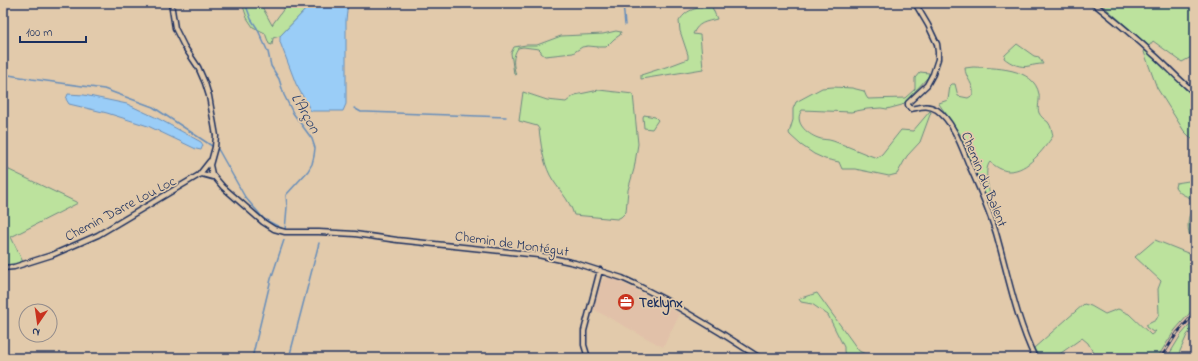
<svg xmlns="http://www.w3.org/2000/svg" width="1198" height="361" viewBox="0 0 1198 361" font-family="'Indie Flower',sans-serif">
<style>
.built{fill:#e1c1a9}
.green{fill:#bce29d;stroke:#6c887e}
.water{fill:#9acdf7;stroke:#678eba}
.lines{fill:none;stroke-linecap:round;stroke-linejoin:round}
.stream{stroke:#678eba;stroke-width:1.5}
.minor-casing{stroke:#1b2f5e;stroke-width:7}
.minor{stroke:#e2caab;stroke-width:4}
.rail-casing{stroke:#1b2f5e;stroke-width:3}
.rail{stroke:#e2caab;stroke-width:1.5;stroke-dasharray:4.5;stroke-linecap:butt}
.labels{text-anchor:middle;stroke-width:3.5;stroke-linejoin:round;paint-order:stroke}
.street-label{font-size:14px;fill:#1b2f5e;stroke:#e2caab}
.poi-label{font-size:14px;font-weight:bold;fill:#1b2f5e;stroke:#e2caab;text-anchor:start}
.water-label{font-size:15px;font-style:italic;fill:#283f6d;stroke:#e2caab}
</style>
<rect width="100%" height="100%" fill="#e2caab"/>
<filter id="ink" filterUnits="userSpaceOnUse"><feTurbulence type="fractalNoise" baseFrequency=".025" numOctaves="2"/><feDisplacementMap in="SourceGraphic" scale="8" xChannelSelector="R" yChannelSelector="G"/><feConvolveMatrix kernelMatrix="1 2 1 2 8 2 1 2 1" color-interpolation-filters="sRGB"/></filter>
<g filter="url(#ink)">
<path class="built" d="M607,277l7,1 66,36 -17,33 -70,-38 8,-27z
M1195,307v12l-14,16 -14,23h-10l18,-28z"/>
<path class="green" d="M242,3h18l12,22 16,-22h24l-32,33 -7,2 -1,7 -3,-1 -4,-11 -12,-6 -6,-9z
M1100,3h95v52l-13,7 -29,-21 -4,5z
M712,7l5,12c-11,3 -19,3 -24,15l7,1 3,34 -62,10v-4l31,-10 16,-6v-4l-8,-24 -1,-10c9,-13 17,-13 33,-14z
M616,31l5,1 -1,3 -6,4 -8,8h-7l-11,-1 -6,1 -9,6 -28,3 -4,-3v-2l-2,-2 -16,-2 -5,1c-6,9 -5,17 -2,27l-2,-1 -3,-21 3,-6 12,-2h11l24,-9 42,-2z
M1017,44l17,12 5,1 4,7c-5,0 -9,1 -14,2 -8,2 -18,-2 -25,-8l1,-3z
M1145,50l23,20 18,20 9,6v46l-11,-11 -27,-43 -13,-36z
M973,67c21,1 61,0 66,27 1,6 -2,13 0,19 2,4 5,6 9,9 3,4 4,9 5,14 -10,14 -25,35 -44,35 -7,0 -14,-5 -19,-9 -8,9 1,35 3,47l-2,2 -31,-77 -21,-30v-1l9,-3 2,-14 2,-2h3l3,12 10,2 5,-3c2,-10 -8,-17 -8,-27z
M920,72l9,1 -1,4 -23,25 -3,3 -15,4 -6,-1 -14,1 -16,3 -49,-2c-9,12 5,24 16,28 4,2 10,1 15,3 15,5 29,12 44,17l5,-4 19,-24 12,1 17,-20 1,1 -11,30 -13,14 -10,18 -8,2 -34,-7h-13l-3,-7 -14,-3 -11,-5 -13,-9 -11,-10 -1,-2 4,-13v-11l3,-7 26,-14 11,-1 19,1 12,3 2,5 2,3 37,-1 10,-9v-11z
M599,90l34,4 5,50 -4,25 -6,21 -2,22 -5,5 -4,2 -43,-4c-5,-17 -16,-25 -24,-40 -7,-14 -9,-30 -11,-46l-2,-3 -18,-5 4,-29 24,8 19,2 9,-7z
M644,115l11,2 3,3 -6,9 -8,-1 -1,-11z
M3,167l75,36 -67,34 12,25 -8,3 -12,1z
M1195,180v64c-7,-8 -8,-17 -6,-27 2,-7 5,-8 5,-16 -8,-7 -12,-4 -19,-14l1,-4z
M1155,240l40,16v51l-20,23 -18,28h-61l-8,-15 -6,-5 -28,20h-15l-5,-10 50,-44 7,2 14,8 13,-5 11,5 22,21 5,-4 -3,1 -7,-5v-2l10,-5 3,-6 -1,-25 3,-8 -26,-24z
M817,293l42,58 15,7h-25l-4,-2 -1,-5v-4l-16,-32 -16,-11 -11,-2 -2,-3 2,-1z
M1195,319v6l-8,10 -10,23h-10l14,-23z"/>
<path class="water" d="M312,3h36l-2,17v84l-3,7h-32l-15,-27 -16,-42v-6l2,-2z
M68,94l16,1 43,9 32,15 42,23 2,3 -2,5 -5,-1 -48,-23 -41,-13 -38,-9 -3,-5z"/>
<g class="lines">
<path class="stream" d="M623,3l2,22
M3,74l29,5 72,10 49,18 59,39
M354,108l7,4h6l139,5
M218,149l27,48 19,22 21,11 2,-23 -1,-12 22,-24 4,-7 2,-8 1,-8 -3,-9 -19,-26 -9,-18 -5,-16 -8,-13 -3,-14 -11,-24 -6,-9 -6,-16
M252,358l19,-79 13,-39
M289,358l30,-115"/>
<g class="minor-casing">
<path id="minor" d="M171,3l4,25 9,18 14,21 7,16 4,13 7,40 -1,11 -5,18 2,9 11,13 40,35 11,7 11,3h34l36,2 42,6 141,15 37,8 47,15 13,6 29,15 57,34 39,25
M915,3l13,22 9,19 1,8v7l-5,15 -6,11 -19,18v2l3,4c10,-2 16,-5 26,1 16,11 25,38 32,55 10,22 20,45 27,68 12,42 20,85 39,125
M1093,3c20,16 40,32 59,50 15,13 28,28 43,40
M199,175l11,-14
M3,268l11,-1 38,-12 46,-20 101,-60 3,-1 11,3
M588,358l-4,-13v-14l16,-61"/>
</g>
<use href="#minor" class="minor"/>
<g class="rail-casing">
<path id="rail" d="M1161,358l16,-25 18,-20"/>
</g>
<use href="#rail" class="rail"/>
</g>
</g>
<defs>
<g id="office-disc" transform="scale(0.9)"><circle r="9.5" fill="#c8321e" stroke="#e2caab"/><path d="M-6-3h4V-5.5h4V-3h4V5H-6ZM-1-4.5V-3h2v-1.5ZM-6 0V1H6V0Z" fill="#fff"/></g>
</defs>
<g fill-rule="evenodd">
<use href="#office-disc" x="626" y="302"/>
</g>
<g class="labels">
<g class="street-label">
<text transform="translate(985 179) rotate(68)" y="5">Chemin du Balent</text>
<text transform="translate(120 208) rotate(-28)" y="5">Chemin Darre Lou Loc</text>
<text transform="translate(512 243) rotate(8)" y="5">Chemin de Montégut</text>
</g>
<g class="poi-label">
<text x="639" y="307">Teklynx</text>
</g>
<g class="water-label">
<text transform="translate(306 113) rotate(60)" y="5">L'Arçon</text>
</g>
</g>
<rect width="1198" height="361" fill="none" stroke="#e2caab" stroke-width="16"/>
<rect x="8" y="8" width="1182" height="345" fill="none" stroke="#1b2f5e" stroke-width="1.5" filter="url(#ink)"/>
<g transform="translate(38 323) rotate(193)"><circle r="19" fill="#e2caab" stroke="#928c8c"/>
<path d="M0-3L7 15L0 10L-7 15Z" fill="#c8321e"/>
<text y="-6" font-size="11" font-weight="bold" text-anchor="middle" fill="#1b2f5e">N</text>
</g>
<path d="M20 36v6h66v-6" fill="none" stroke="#1b2f5e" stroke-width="2"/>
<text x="26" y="36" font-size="12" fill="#1b2f5e" stroke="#e2caab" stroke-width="3" paint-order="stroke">100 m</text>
</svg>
